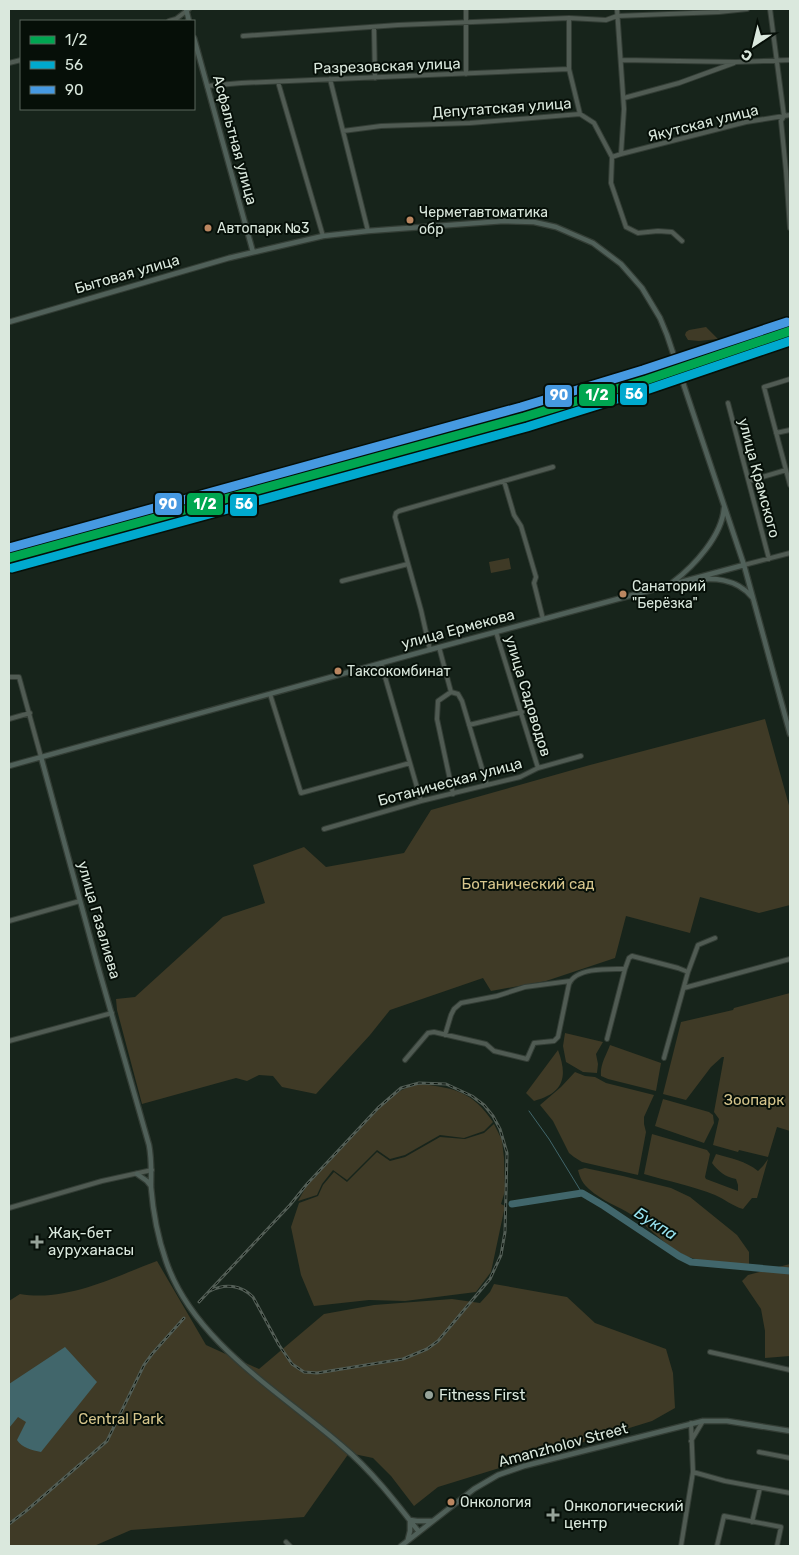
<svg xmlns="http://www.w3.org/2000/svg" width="799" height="1555" viewBox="0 0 799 1555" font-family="Rubik,sans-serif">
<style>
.green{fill:#3f3a26}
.water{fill:#41666b}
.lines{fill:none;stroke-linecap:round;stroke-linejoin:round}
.stream{stroke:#41666b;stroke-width:1}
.river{stroke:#41666b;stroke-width:7}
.minor-casing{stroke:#333d35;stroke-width:6}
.major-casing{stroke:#333d35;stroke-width:7}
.minor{stroke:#505b53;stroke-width:4}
.major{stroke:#506059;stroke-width:4.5}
.rail-casing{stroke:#535e56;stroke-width:3}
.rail{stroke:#060f08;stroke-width:1;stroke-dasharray:4;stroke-linecap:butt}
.rail-1-casing{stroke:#060f08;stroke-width:12}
.rail-2-casing{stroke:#060f08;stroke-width:12}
.rail-3-casing{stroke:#060f08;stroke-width:12}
.rail-1{stroke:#00a651;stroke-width:9}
.rail-2{stroke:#00a9ce;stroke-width:9}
.rail-3{stroke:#4699e1;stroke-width:9}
.bus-dot{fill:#bb8660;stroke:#060f08;stroke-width:2}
.poi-dot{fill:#96a399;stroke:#060f08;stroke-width:2}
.labels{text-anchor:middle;stroke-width:4;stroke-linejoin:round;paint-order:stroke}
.bus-label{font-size:14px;fill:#dae8dd;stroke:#060f08;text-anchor:start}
.street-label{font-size:15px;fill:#dae8dd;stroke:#060f08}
.park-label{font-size:15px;fill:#d6c58c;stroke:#060f08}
.poi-label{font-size:15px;fill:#dae8dd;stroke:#060f08;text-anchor:start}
.water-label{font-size:16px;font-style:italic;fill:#98e3f0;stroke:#060f08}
.line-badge{stroke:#060f08;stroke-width:2}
.badge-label{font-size:14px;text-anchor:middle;font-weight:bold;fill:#fff}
</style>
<rect width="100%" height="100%" fill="#17241b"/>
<path class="green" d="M706,327l12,12 -19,2 -11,-1 -3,-5 1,-3 3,-2z
M509,558l2,11 -20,4 -2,-11z
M765,719l25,90v96l-31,8 -59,-16 -10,36 -64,-17 -11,42 -69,23 -55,10 -8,-13 -93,32 -20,25 -54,59 -34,-7 -9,-11 -14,-1 -12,6 -11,-3 -94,26 -25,-94 -1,-11 19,-2 88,-80 42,-14 -12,-38 51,-18 22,20 78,-14 27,-43 159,-45z
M790,993v138l-13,-4 -9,30 -29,-7 -1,2 -25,-7 6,-26 -5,-7 10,-55h-2l-11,10 -25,33 -23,-6 18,-72 52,-12 1,-2z
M565,1033l38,9 -7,12 2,10 -1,9 -14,-1 -17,-10 -3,-16z
M610,1045l51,18 -5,28 -48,-12 -7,-3c-1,-12 5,-20 9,-31z
M558,1050c10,27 6,43 -24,51l-8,-8z
M575,1072l10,4 10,1 11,6 48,12 -10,22v7l2,8 -8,43 -56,-13 -8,-5 -5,-4 -16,-32 -13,-16 21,-18z
M421,1084c34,4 52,8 72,38l-9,9 -20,7 -24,-3 -35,20 -15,4 -13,-9 -30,30 -14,-10 -11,14 -5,11 -19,6 9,-16 77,-82c13,-11 20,-16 37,-19z
M663,1099l46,13 4,3 1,8 -10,20 -49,-17z
M494,1124l8,16 2,18 1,33 -4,13 4,2 -14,66 -15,20 -71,9 -36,-1 -55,6 -13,-31 -10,-48 8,-24 19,-7 5,-11 11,-13 13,10 30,-30 13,9 15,-4 35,-20 25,2 19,-6z
M652,1134l55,16 3,4 -5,23 1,2 32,12v-6l-2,-6c-11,-2 -18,-8 -24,-16l4,-9c14,4 30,7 42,17l5,-5 5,-7 -11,39h-5l-9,11c-11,-3 -18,-10 -28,-14 -22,-9 -48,-14 -71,-21z
M585,1168l38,8 48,12 19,9 47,38 12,17v13c-19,-2 -39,-2 -57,-7 -21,-6 -43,-31 -60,-43 -14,-9 -30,-14 -43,-26 -6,-5 -9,-11 -11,-19z
M157,1261l49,84 53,24 65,-55 50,-9 78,-6 28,4 10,-11 4,-8 73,13 28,26 71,26 7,24 2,35 -23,13 -214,66 -24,19 -23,-30 -18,-18 -24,-5 -45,64 -173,13 -37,16h-85v-245l11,-7c47,8 94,-17 137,-33z
M790,1264v92l-25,2v-27l-4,-22 -19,-28 6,-6z"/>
<path class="water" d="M65,1347l32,35 -56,70c-9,-2 -19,-4 -24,-12l9,-18 -8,-5 -9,11v-44z"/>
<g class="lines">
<path class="stream" d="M529,1111l20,28 33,54"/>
<path class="river" d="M512,1204l70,-11 22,13 75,50 12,6 99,9"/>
<g class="minor-casing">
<path id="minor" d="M466,9v65
M770,9l14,107 -3,5 5,50 4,57
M569,18v51l11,45
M169,21l7,-2 13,-10
M374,27l1,51
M243,36l155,-11 171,-7 37,2 11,-4 102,-4 28,-3
M621,60l115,2 54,-2
M9,63l12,-3
M330,79l38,152
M278,82l45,154
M207,86l34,-3 328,-14
M624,98l55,-15 55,-20
M343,131l38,-5 89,-3 110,-9 14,9 18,34 -1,26 15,44 12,6 20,-2 14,1 10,9
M621,154l125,-32 44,-7
M612,157l9,-3 3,-45 -7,-100
M790,379l-26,8 26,98
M728,403l41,156
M776,433l14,-3
M504,481l10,34 7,11 15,51 -2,6 9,36
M749,481l37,-11
M744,565l46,-12
M342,581l66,-17
M496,632l42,136
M439,647l12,45 -13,9 -1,18 16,75
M430,650l-9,-40 -26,-93 1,-4 3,-2 154,-44
M381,663l40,138
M9,677h10l22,80
M451,692l7,2 4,7 25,84
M270,694l31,99 109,-30
M9,719l21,-6
M469,725l53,-13
M324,829l97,-28 99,-24 18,-9 43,-12
M9,921l71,-20
M684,988l106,-29
M445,1035l6,-20 3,-6 7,-6 36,-7 28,-9 45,-6
M607,1039l18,-70
M9,1041l103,-28
M664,1058l24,-86 10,-27 17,-7
M405,1060l23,-27 6,-1 52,12 8,7 33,8 7,-16 20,-2 4,-4 11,-53c7,-17 41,-15 56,-15l4,-11 3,-2 46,12 10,4
M9,1208l93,-27 50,-11
M710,1352l80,18
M691,1441l12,-20
M759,1452l31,6
M693,1472l32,9 65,12
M752,1522l8,-34
M286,1542l4,4
M681,1546l12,-74 -2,-49
M717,1546l7,-30 57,11 -4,19"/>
</g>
<g class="major-casing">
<path id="major" d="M186,9l3,12
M194,38l59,214
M9,322l220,-64 94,-22 45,-5 136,-10 30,1 22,5 37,16 28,21 21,24 18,30 7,17 77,230 46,169
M690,581c23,-4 46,-3 62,16
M673,582c21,-16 49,-46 51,-74
M41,757l56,206 52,182c3,15 2,28 2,42 2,25 7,51 15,74 27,80 114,131 175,184 30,25 54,56 78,87
M9,766l416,-115 319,-86
M137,1174l10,7 4,5
M410,1520l7,1h15
M408,1539l2,-8v-10
M401,1546l73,-57 24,-14 26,-9 179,-45h24l63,10"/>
</g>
<use href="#minor" class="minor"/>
<use href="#major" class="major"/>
<g class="rail-casing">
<path id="rail" d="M199,1302l91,-97 17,-21 71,-76 23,-20 18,-5 27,1 26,12 12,9 9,11 7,13 7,24 -2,79 -4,23 -11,24 -52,62 -11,8 -24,10 -86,14 -13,-1 -12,-8 -13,-19 -26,-48c-12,-12 -28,-14 -43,-6
M9,1524l17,-13 81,-70 37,-76 8,-11 32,-36"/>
</g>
<use href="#rail" class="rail"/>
<g class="rail-1-casing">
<path id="rail-1" d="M9,558l515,-141 122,-37 144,-49"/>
</g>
<g class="rail-2-casing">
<path id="rail-2" d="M12,568l515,-141 122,-38 141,-48"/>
</g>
<g class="rail-3-casing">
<path id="rail-3" d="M9,548l512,-141 122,-37 144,-48"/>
</g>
<use href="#rail-1" class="rail-1"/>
<use href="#rail-2" class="rail-2"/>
<use href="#rail-3" class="rail-3"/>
</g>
<g class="bus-dot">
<circle cx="410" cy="220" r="4.5"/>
<circle cx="208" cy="228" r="4.5"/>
<circle cx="623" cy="594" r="4.5"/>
<circle cx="338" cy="671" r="4.5"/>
<circle cx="451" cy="1502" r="4.5"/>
</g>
<g class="poi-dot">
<path d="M34.5 1234.5h5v5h5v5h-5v5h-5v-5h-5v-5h5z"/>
<circle cx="429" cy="1395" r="5"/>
<path d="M550.5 1507.5h5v5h5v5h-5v5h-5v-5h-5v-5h5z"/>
</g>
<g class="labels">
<g class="bus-label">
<text x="419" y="217">Черметавтоматика<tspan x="419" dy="17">обр</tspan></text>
<text x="217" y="233">Автопарк №3</text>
<text x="632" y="591">Санаторий<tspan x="632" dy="17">"Берёзка"</tspan></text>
<text x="347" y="676">Таксокомбинат</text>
<text x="460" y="1507">Онкология</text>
</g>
<g class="street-label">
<text transform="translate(387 66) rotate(-2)" y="5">Разрезовская улица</text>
<text transform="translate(502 108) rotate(-4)" y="5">Депутатская улица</text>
<text transform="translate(703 123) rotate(-14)" y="5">Якутская улица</text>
<text transform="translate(235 140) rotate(75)" y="5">Асфальтная улица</text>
<text transform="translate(127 274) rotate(-16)" y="5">Бытовая улица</text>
<text transform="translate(759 478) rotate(75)" y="5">улица Крамского</text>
<text transform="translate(458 629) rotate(-15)" y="5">улица Ермекова</text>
<text transform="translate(528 696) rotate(73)" y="5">улица Садоводов</text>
<text transform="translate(450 782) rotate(-15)" y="5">Ботаническая улица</text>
<text transform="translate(99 920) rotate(74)" y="5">улица Газалиева</text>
<text transform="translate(563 1445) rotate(-15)" y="5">Amanzholov Street</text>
</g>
<g class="park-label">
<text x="528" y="889">Ботанический сад</text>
<text x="754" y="1105">Зоопарк</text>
<text x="121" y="1424">Central Park</text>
</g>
<g class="poi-label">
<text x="48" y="1238">Жақ-бет<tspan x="48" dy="17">ауруханасы</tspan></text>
<text x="439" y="1400">Fitness First</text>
<text x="564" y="1511">Онкологический<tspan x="564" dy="17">центр</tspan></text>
</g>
<g class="water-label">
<text transform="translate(656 1223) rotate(32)" y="6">Букпа</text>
</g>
</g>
<g class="line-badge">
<rect x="619" y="382" width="29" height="24" rx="5" fill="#00a9ce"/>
<rect x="578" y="383" width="38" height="24" rx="5" fill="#00a651"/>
<rect x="544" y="384" width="29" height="24" rx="5" fill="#4699e1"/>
<rect x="154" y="492" width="29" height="24" rx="5" fill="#4699e1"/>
<rect x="186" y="492" width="38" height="24" rx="5" fill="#00a651"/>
<rect x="229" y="493" width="29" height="24" rx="5" fill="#00a9ce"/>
</g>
<g class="badge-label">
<text x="634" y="399">56</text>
<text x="597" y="400">1/2</text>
<text x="559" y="400">90</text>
<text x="168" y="509">90</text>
<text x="205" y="509">1/2</text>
<text x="244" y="509">56</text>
</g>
<rect width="799" height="1555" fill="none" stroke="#dae8dd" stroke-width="20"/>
<rect x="20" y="20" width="175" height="90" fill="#060f08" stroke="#5b665d"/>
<rect x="30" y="36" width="25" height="8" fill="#00a651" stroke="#5b665d"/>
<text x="65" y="45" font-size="15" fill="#dae8dd">1/2</text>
<rect x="30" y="61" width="25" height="8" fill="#00a9ce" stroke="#5b665d"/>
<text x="65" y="70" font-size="15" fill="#dae8dd">56</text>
<rect x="30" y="86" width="25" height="8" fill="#4699e1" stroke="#5b665d"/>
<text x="65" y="95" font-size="15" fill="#dae8dd">90</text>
<g transform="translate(754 45) rotate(215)" stroke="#060f08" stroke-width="4" paint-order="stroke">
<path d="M0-4L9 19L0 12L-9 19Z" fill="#dae8dd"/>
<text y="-8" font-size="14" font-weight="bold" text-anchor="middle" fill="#dae8dd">С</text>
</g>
</svg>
